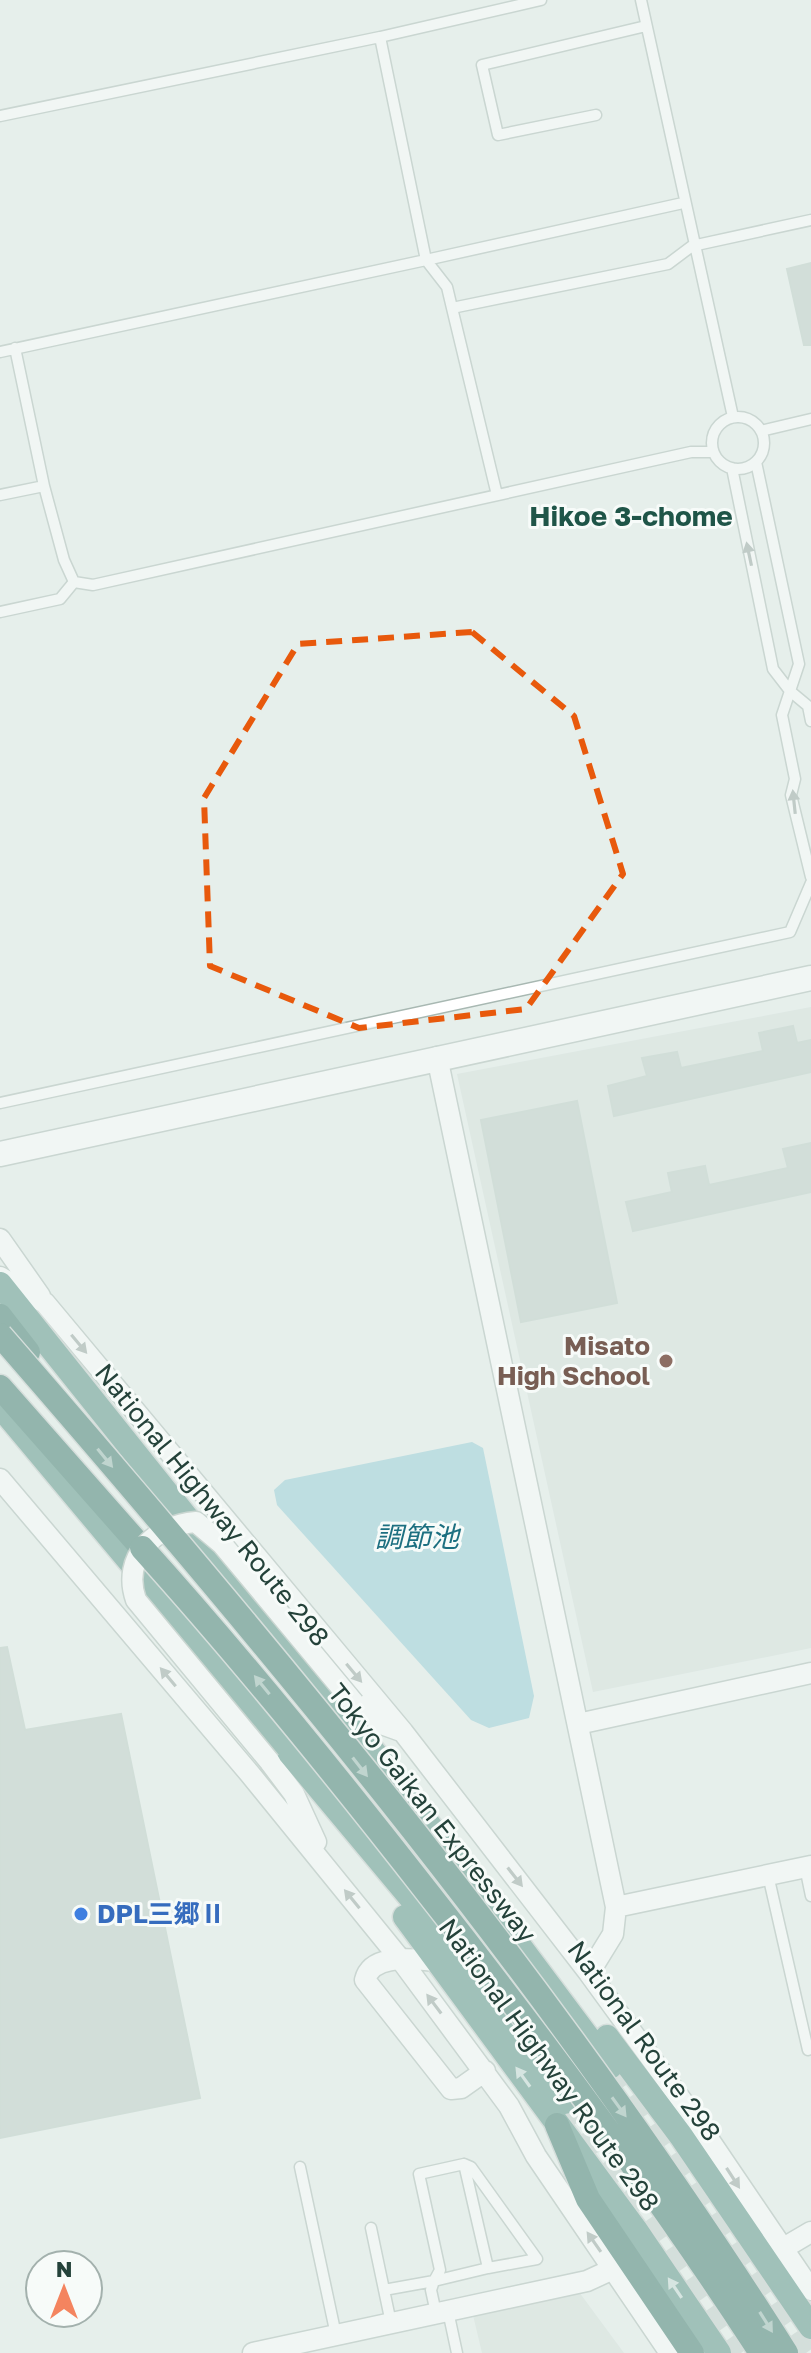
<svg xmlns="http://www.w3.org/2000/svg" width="811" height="2353" viewBox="0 0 811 2353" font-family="'Golos Text','Noto Sans JP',sans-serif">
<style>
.built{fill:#d4dfda}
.water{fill:#8ec9d4}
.building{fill:#bbcac4;stroke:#b8c9c2;stroke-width:2}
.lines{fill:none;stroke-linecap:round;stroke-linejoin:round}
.trunk-tunnel{stroke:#bfccc8;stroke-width:24;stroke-dasharray:24 12;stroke-linecap:butt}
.service-casing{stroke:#a8b8b2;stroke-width:13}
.minor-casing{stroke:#a8b8b2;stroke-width:23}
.tertiary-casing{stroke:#a8b8b2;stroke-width:27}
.trunk-casing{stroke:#c2cac8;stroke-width:27}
.motorway-casing{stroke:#c2cac8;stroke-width:27}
.service{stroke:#fff;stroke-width:10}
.minor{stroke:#fff;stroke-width:20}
.tertiary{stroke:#fff;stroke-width:24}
.trunk{stroke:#4c8a7c;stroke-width:24}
.motorway{stroke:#2f6f62;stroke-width:24}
.minor-bridge-casing{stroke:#a8b8b2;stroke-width:23;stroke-linecap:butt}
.motorway-bridge-casing{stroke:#c2cac8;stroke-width:27;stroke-linecap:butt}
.minor-bridge{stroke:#fff;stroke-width:20}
.motorway-bridge{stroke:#2f6f62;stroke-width:24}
.oneway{fill:#92a09c}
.oneway2{fill:#93b5ae}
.oneway3{fill:#c4d9d4}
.marked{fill:none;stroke:#e8590c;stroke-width:6;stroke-dasharray:16 10;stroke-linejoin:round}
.education-dot{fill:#8d6e63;stroke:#f7fbf9;stroke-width:3}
.shop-dot{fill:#3f7fe0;stroke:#f7fbf9;stroke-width:3}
.labels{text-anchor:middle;stroke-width:6;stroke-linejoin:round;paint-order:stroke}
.education-label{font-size:26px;font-weight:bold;fill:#785e54;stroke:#f7fbf9;text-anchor:end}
.street-label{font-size:26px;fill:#24423a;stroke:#f7fbf9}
.shop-label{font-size:26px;font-weight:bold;fill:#366cbe;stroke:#f7fbf9;text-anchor:start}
.neighbourhood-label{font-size:28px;font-weight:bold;fill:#1f5548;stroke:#f7fbf9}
.water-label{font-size:28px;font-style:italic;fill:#1c6f80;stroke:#f7fbf9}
</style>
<rect width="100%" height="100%" fill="#e6efeb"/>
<path class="built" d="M811,1007v641l-218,44 -136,-618z
M579,2292l45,61h-142l-9,-38z"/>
<path class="water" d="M472,1442l11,6 51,248 -5,22 -40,10 -18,-8 -194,-215 -3,-15 11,-10z"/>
<path class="building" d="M811,263v82h-7l-17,-76z
M793,1026l4,17 14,-3v32l-197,44 -6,-30 39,-10 -5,-18 35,-6 4,16 82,-17 -4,-18z
M577,1101l40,202 -96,19 -40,-202z
M811,1143v49l-178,39 -7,-29 46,-10 -4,-19 37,-7 4,19 79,-17 -5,-19z
M7,1647l18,83 96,-16 79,384 -200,40v-490z"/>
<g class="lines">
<path class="trunk-tunnel" d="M610,2067l196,286
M565,2102l176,251"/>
<g class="service-casing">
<path id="service" d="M541,0l-161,37 46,223 257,-57
M641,0l92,417
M596,115l-98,20 -16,-70 164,-39
M0,116l380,-79
M452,308l45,187
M15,348l29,138
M0,352l426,-92 21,27 5,21 216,-44 24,-18 119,-26
M712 443a26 26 0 1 1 52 0a26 26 0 1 1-52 0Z
M761,431l50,-12
M756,462l43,202 -9,27 18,15 3,15
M732,468l41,201 17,22 -8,24 13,64 -4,16 20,82
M0,495l44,-9 20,74 10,22
M0,612l60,-13 14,-17 19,3 598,-133h22
M0,1103l790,-171 21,-49
M805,1867l6,29
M768,1875l40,175
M464,2164l7,3 66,92 -49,9
M300,2167l36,168
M371,2228l20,95
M384,2290l50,-9 6,-11 -21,-96 45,-10 24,104 -54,13 -3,9 5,23
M448,2311l9,42"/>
</g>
<g class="minor-casing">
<path id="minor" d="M437,1057l179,850 -3,27 -24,39
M0,1239l40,57
M0,1277l45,26 358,429 186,241 104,143 118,174
M0,1479l250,295 151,186 108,146 27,50 134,197
M354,1703l22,19 25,9
M578,1724l233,-51
M270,1762l24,32 22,48
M616,1907l195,-41
M438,1961c-22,-1 -66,-9 -73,19l86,109 10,-1 24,-17
M782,2249l29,-17
M253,2353l334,-72 26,-12"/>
</g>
<g class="tertiary-casing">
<path id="tertiary" d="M0,1154l811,-176"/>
</g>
<g class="trunk-casing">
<path id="trunk" d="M0,1284l385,482 225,301
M0,1406l411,492 154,204
M405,1917l230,312 84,124
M607,2037l74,99 130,191"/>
</g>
<g class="motorway-casing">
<path id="motorway" d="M0,1316l28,36
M0,1387l142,161
M557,2125l31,74 104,154"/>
</g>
<use href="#service" class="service"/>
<use href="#minor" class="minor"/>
<use href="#tertiary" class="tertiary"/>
<use href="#trunk" class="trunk"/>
<use href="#motorway" class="motorway"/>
<g class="minor-bridge-casing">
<path id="minor-bridge" d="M270,1762l-134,-162c-15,-43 19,-75 60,-78l26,22 132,159"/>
</g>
<g class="motorway-bridge-casing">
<path id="motorway-bridge" d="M0,1335c281,323 557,656 786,1018
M142,1548c100,111 194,227 286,345 117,149 230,301 333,460"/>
</g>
<use href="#minor-bridge" class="minor-bridge"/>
<use href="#motorway-bridge" class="motorway-bridge"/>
</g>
<defs><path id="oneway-solid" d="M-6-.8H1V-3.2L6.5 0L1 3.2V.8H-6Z" transform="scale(2)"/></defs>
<g class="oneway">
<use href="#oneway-solid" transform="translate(749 554) rotate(-102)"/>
<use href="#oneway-solid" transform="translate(794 802) rotate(-96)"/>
<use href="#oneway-solid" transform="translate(79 1344) rotate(50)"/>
<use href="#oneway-solid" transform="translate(354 1673) rotate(50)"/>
<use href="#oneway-solid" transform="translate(168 1677) rotate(-130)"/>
<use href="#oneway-solid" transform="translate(515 1877) rotate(52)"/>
<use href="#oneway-solid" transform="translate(352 1899) rotate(-129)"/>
<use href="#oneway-solid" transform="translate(434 2004) rotate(-127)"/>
<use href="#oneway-solid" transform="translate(733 2178) rotate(57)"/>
<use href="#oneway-solid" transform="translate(594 2242) rotate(-125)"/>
</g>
<g class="oneway2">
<use href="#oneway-solid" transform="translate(105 1458) rotate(51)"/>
<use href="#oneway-solid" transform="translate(262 1685) rotate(-129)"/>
<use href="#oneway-solid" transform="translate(360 1767) rotate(52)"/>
<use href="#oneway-solid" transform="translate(619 2107) rotate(54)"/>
<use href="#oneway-solid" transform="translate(766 2322) rotate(58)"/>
</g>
<g class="oneway3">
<use href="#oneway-solid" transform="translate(523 2077) rotate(-126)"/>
<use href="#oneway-solid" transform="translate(675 2288) rotate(-124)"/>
</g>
<path d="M0 0H811V2353H0ZM472,632l102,84 49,158 -97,135 -167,19 -149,-62 -6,-168 94,-154z" fill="#e6efeb" fill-opacity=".55" fill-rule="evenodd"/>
<path class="marked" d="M472,632l102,84 49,158 -97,135 -167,19 -149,-62 -6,-168 94,-154z"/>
<circle class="education-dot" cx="666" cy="1361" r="8"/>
<circle class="shop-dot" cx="81" cy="1914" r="8"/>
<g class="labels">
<g class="education-label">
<text x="650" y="1355">Misato<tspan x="650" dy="30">High School</tspan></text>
</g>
<g class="street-label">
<text transform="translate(212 1505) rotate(51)" y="9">National Highway Route 298</text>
<text transform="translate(432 1813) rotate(52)" y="9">Tokyo Gaikan Expressway</text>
<text transform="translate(644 2041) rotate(54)" y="9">National Route 298</text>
<text transform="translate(549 2065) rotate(54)" y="9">National Highway Route 298</text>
</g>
<g class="shop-label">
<text x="97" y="1923">DPL三郷Ⅱ</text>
</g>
<g class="neighbourhood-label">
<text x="631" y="526">Hikoe 3-chome</text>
</g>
<g class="water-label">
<text x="417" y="1547">調節池</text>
</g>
</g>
<g transform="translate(64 2289)"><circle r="38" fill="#f7fbf9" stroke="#a3b1ad" stroke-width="2"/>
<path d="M0-6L14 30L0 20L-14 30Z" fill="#f4845f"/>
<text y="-12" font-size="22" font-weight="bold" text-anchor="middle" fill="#24423a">N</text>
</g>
</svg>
